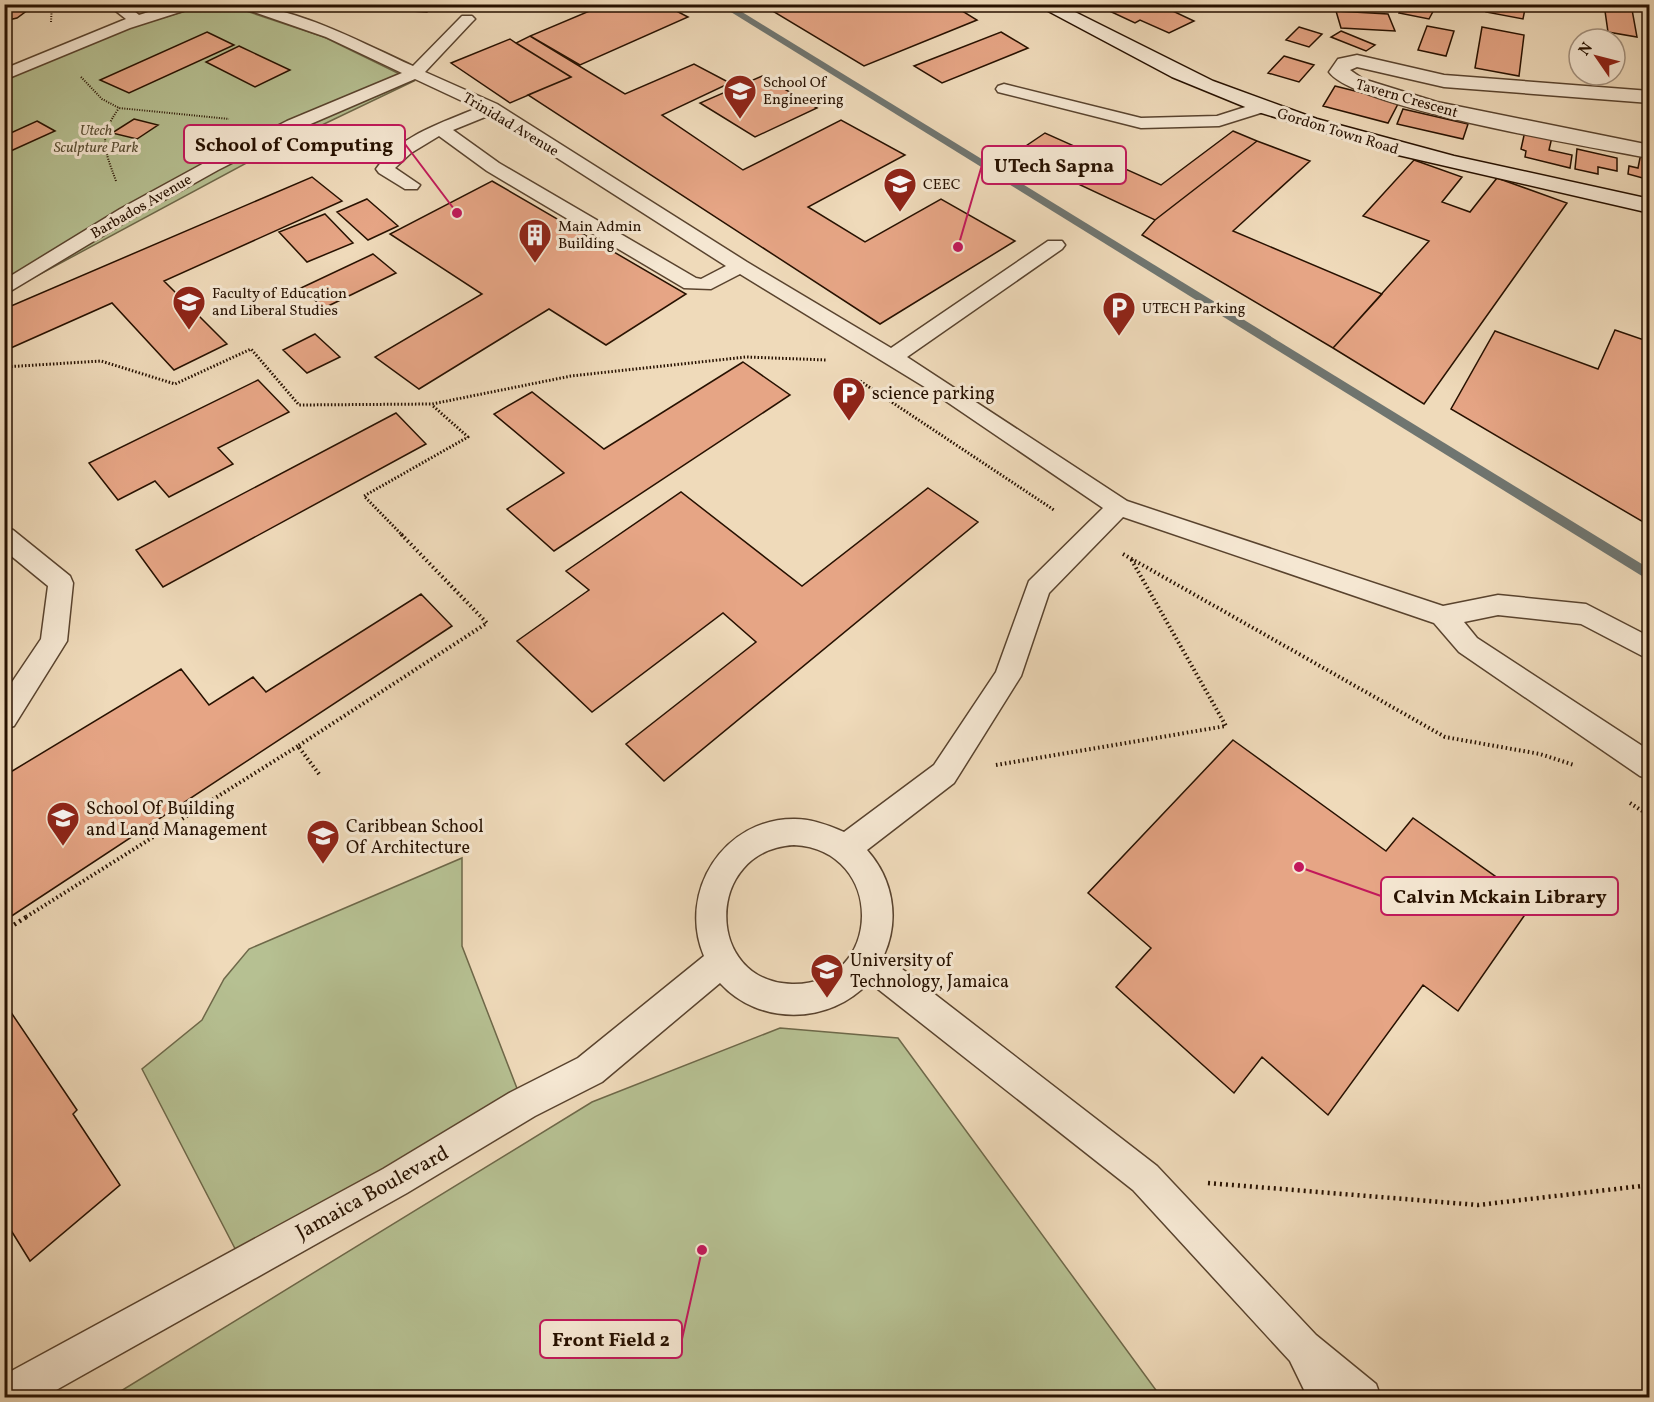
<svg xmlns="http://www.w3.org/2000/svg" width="1654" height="1402" viewBox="0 0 1654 1402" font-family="Vollkorn,serif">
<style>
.green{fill:#b6c092;stroke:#6e6849;stroke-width:1.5}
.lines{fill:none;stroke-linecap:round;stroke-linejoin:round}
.stream{fill:#6f7570;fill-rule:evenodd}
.building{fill:#e6a585;stroke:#271100;stroke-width:1.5}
.service-casing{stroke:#59432e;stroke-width:3}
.minor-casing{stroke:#59432e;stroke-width:3}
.secondary-casing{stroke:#271100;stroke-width:3}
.path-far3{stroke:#271100;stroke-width:2;stroke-dasharray:1 1.5;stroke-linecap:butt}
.path-far2{stroke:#271100;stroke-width:3;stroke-dasharray:1.5 2;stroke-linecap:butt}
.path-far1{stroke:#271100;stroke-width:4;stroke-dasharray:1.5 3;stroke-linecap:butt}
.path{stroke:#271100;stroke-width:4.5;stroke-dasharray:2 4;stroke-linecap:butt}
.service{fill:#f5e7d2;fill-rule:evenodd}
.minor{fill:#f5e7d2;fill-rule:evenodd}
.secondary{fill:#f5e7d2;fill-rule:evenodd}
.labels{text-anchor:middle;stroke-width:6;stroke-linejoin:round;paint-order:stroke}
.far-poi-label{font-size:15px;fill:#271100;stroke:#f5e7d2;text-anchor:start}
.far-street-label{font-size:15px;fill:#271100;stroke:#f5e7d2}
.far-park-label{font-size:15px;font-style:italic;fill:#594e33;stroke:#f5e7d2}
.poi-label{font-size:18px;fill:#271100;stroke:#f5e7d2;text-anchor:start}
.near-street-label{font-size:21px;fill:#271100;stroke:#f5e7d2}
.leader{fill:none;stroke:#c2185b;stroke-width:2}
.callout-dot{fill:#c2185b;stroke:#f5e7d2;stroke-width:2}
.callout{fill:#f5e7d2;stroke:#c2185b;stroke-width:2}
.callout-label{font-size:20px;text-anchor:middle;font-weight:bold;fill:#271100}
</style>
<rect width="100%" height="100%" fill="#efdaba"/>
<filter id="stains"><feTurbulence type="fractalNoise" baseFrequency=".00333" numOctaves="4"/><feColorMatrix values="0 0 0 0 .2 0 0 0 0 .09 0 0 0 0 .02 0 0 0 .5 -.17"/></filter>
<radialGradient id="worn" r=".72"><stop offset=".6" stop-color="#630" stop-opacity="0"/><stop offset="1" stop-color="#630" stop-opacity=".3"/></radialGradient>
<path class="green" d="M225,4l99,33 90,44 -138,66 -271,146v-216l89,-38 104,-32z
M462,858v88l61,158 -280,160 -101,-195 60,-49 22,-41 25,-30z
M780,1028l118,10 263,359h-1050l481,-295z"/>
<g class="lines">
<path class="stream" d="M718,4h11l921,565v12z"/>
</g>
<path class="building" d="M4,4h32l-19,14 -13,3z
M364,4h68l-5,8 -66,-4z
M606,4h57l25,13 -108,48 -50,-29z
M761,4h147l7,4 11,-4h25l26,16 -113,46z
M1106,4h52l36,17 -25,12 -29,-13 -5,3 -32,-15 5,-2z
M1404,4h33l-8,15 -30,-6z
M1488,4h38l-3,15 -37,-7z
M1604,4h27l6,33 -29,-5z
M1336,11l52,3 7,17 -54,-3z
M1427,26l27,5 -8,25 -28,-6z
M1299,27l23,7 -13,13 -23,-7z
M1482,27l42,8 -5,41 -44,-8z
M1341,31l34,14 -9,6 -35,-14z
M207,32l27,13 -105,48 -29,-13z
M1001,32l27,16 -86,35 -28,-17z
M530,36l95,58 69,-30 36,19 -68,32 81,55 98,-50 64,35 -97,52 57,35 76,-43 74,42 -135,83 -352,-229 43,-18 -55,-34z
M510,39l6,4 55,34 -61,26 -59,-40z
M239,46l51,24 -35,17 -49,-25z
M1284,56l30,9 -15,17 -31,-9z
M762,76l55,32 -62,29 -55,-34z
M1335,86l64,16 -11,21 -65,-17z
M1403,109l65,15 -5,15 -66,-15z
M134,119l24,6 -21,14 -25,-6z
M37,121l18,10 -51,23v-18z
M1233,131l24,10 -102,79 -141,-66 31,-21 116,52z
M1525,131l27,6 -3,13 23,5 -2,13 -45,-11 1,-6 -5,-2z
M1257,141l53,20 -77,70 149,63 -49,54 -191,-113 13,-15z
M1577,149l40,9v13l-19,-4v7l-23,-5z
M1641,153l9,2v25l-22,-6 1,-8 9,2z
M1414,160l48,17 -20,25 28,10 27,-34 70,25 -143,201 -91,-56 96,-107 -66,-25z
M312,177l30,24 -178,80 63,63 -53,26 -62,-67 -108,48v-42z
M492,181l194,113 -80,51 -57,-36 -130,80 -44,-32 107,-63 -92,-60z
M367,199l31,27 -30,14 -31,-28z
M325,214l28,29 -46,19 -28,-30z
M373,254l23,19 -72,35 -23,-20z
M1615,330l35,12v184l-199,-117 44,-78 103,38z
M315,334l25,23 -33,16 -24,-23z
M743,362l47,33 -236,156 -47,-42 57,-36 -70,-59 38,-22 72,57z
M258,380l31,32 -71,36 15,16 -64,33 -14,-16 -37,19 -29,-37z
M396,413l30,31 -263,143 -27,-37z
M928,488l50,34 -314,259 -38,-37 130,-102 -33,-29 -131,99 -75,-71 72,-51 -23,-19 115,-79 121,94z
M421,594l31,32 -448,295v-145l177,-107 28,36 44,-28 13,15z
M1233,740l153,111 27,-33 120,85 -75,108 -35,-26 -95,130 -66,-58 -28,36 -118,-106 35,-39 -63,-55z
M4,1002l73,108 -4,4 47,71 -90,76 -26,-42z"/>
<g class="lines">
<g class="service-casing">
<path id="service" d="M107,4h18l14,11 35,-11h31l-75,24 -126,52v-11l122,-50z
M231,4c61,0 127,37 182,62l49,-50h10l3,3 -3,3 -47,50 72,32 250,158 144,86 157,-107h14l3,4 -3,4 -155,108 220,144 316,105 55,-11 88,9 64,33v23l-69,-36 -83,-9 -34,7 13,16 173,113v28l-10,-3 -181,-124 -25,-29 -311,-106 -74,76 -28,83 -67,107 -87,67c26,29 33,69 17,105l273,211 159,169 60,49 5,14h-73l-18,-37 -157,-171 -264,-208c-39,43 -110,44 -149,1l-118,99 -67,34 -128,77 -365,205h-38v-23l379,-206 128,-77 67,-34 126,-102c-27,-64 20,-138 91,-137 17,0 33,6 49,13l90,-67 62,-93 33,-91 74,-73 -175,-119 -188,-115 -29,15 -27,-1 -197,-117 -48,-35 -28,17 -16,15 25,17 -3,4h-12l-26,-16 -3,-4 3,-4c25,-31 63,-42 98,-57l-62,-29 -116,50 -81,41 -84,47 -130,78v-15l116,-71 86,-47 81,-41 115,-48 -76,-36zM490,115l236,151 -25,13 -5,-1 -197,-115 -46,-33zM794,845c93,5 89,141 -2,139 -88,-2 -88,-134 2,-139z
M1004,84l137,34 76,-2 44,-14 8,5 -2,4 -48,15 -78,2 -143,-36 -2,-3 2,-3z
M4,527l9,3 57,46 3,7 -6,58 -53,85 -10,3v-35l37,-55 7,-53 -44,-36z"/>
</g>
<g class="minor-casing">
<path id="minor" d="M1357,55l87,20 206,16v12l-206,-16 -87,-20 -7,3 13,9 74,23 213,43v13c-54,-10 -296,-50 -321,-86l9,-13z"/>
</g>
<g class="secondary-casing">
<path id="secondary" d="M1035,4h24l154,77 104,38 137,37 196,43v14l-252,-58 -143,-44 -83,-34z"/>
</g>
<path class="path-far3" d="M51,22l1,-18
M81,77l21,22 17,9 110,11
M352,137l17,1
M116,181c-12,-33 -18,-43 3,-73"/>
<path class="path-far2" d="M4,367l97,-6 74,23 76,-35 48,56 133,-1 139,-28 175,-19 81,3
M860,381l194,129
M403,536l-39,-40 104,-59 -36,-32"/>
<path class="path-far1" d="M1123,554l322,183 95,17 34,11
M996,765l230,-39 -95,-167
M319,774l-21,-28 189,-123 -86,-89
M1630,803l20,13
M26,917l272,-171"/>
<path class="path" d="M4,931l24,-15
M1208,1183l270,22 172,-20"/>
<use href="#service" class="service"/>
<use href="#minor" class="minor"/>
<use href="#secondary" class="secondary"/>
</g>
<defs>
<g id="school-pin" transform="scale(1.725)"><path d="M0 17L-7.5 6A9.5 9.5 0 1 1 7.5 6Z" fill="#8f2418" stroke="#f5e7d2"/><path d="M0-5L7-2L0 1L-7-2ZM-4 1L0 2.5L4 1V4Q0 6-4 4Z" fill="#fff"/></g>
<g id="building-pin" transform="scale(1.725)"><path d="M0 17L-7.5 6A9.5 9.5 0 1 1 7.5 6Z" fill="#8f2418" stroke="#f5e7d2"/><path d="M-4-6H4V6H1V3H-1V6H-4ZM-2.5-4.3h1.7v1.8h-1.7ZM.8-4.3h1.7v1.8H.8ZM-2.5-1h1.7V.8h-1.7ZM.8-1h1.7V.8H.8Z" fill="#fff"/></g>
<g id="parking-pin" transform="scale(1.725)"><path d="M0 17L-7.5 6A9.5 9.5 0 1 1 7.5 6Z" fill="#8f2418" stroke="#f5e7d2"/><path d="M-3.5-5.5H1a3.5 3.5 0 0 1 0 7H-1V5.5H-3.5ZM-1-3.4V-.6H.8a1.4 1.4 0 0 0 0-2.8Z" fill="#fff"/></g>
<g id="university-pin" transform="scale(1.725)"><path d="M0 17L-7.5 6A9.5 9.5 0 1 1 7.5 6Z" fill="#8f2418" stroke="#f5e7d2"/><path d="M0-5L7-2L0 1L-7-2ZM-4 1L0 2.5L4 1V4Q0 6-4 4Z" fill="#fff"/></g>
</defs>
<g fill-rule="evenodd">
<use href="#school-pin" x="740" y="91"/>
<use href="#school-pin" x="900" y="184"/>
<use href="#building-pin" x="535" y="235"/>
<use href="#school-pin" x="189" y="302"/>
<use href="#parking-pin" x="1119" y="308"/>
<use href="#parking-pin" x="849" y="393"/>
<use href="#school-pin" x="63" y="818"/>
<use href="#school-pin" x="323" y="836"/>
<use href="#university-pin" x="827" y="970"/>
</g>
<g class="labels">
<g class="far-poi-label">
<text x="763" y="87">School Of<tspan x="763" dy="17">Engineering</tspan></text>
<text x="923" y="189">CEEC</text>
<text x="558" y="231">Main Admin<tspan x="558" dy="17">Building</tspan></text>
<text x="212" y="298">Faculty of Education<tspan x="212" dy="17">and Liberal Studies</tspan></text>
<text x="1142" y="313">UTECH Parking</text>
</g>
<g class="far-street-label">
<text transform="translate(1407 98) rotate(16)" y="5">Tavern Crescent</text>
<text transform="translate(511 124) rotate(31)" y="5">Trinidad Avenue</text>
<text transform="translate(1338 131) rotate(17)" y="5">Gordon Town Road</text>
<text transform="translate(141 206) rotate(-30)" y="5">Barbados Avenue</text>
</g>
<g class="far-park-label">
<text x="96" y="135">Utech<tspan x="96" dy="17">Sculpture Park</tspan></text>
</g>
<g class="poi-label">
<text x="872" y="399">science parking</text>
<text x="86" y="814">School Of Building<tspan x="86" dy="21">and Land Management</tspan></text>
<text x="346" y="832">Caribbean School<tspan x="346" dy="21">Of Architecture</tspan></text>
<text x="850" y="966">University of<tspan x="850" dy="21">Technology, Jamaica</tspan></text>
</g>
<g class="near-street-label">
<text transform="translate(372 1192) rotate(-29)" y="7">Jamaica Boulevard</text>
</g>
</g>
<path class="leader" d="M457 213L405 144M958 247L982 165M1299 867L1381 896M702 1250L682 1339"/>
<g class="callout-dot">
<circle cx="457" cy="213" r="6"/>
<circle cx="958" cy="247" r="6"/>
<circle cx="1299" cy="867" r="6"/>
<circle cx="702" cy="1250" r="6"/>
</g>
<g class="callout">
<rect x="184" y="125" width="221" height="38" rx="6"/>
<rect x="982" y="146" width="144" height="38" rx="6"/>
<rect x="1381" y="877" width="237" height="38" rx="6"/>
<rect x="540" y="1320" width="142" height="38" rx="6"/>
</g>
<g class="callout-label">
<text x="294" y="151">School of Computing</text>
<text x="1054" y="172">UTech Sapna</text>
<text x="1500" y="903">Calvin Mckain Library</text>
<text x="611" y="1346">Front Field 2</text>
</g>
<rect width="1654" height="1402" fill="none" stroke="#efdaba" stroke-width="24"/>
<rect x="6" y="6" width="1642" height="1390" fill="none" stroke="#271100" stroke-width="3"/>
<rect x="12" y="12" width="1630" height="1378" fill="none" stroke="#271100" stroke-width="1.5"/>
<g transform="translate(1597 57) rotate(305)"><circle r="28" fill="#f5e7d2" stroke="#a3917e" stroke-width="1.5"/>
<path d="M0-4.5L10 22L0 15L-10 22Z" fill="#8f2418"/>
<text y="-9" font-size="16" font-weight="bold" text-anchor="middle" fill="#271100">N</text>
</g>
<rect width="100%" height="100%" filter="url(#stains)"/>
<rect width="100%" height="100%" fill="url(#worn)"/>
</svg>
